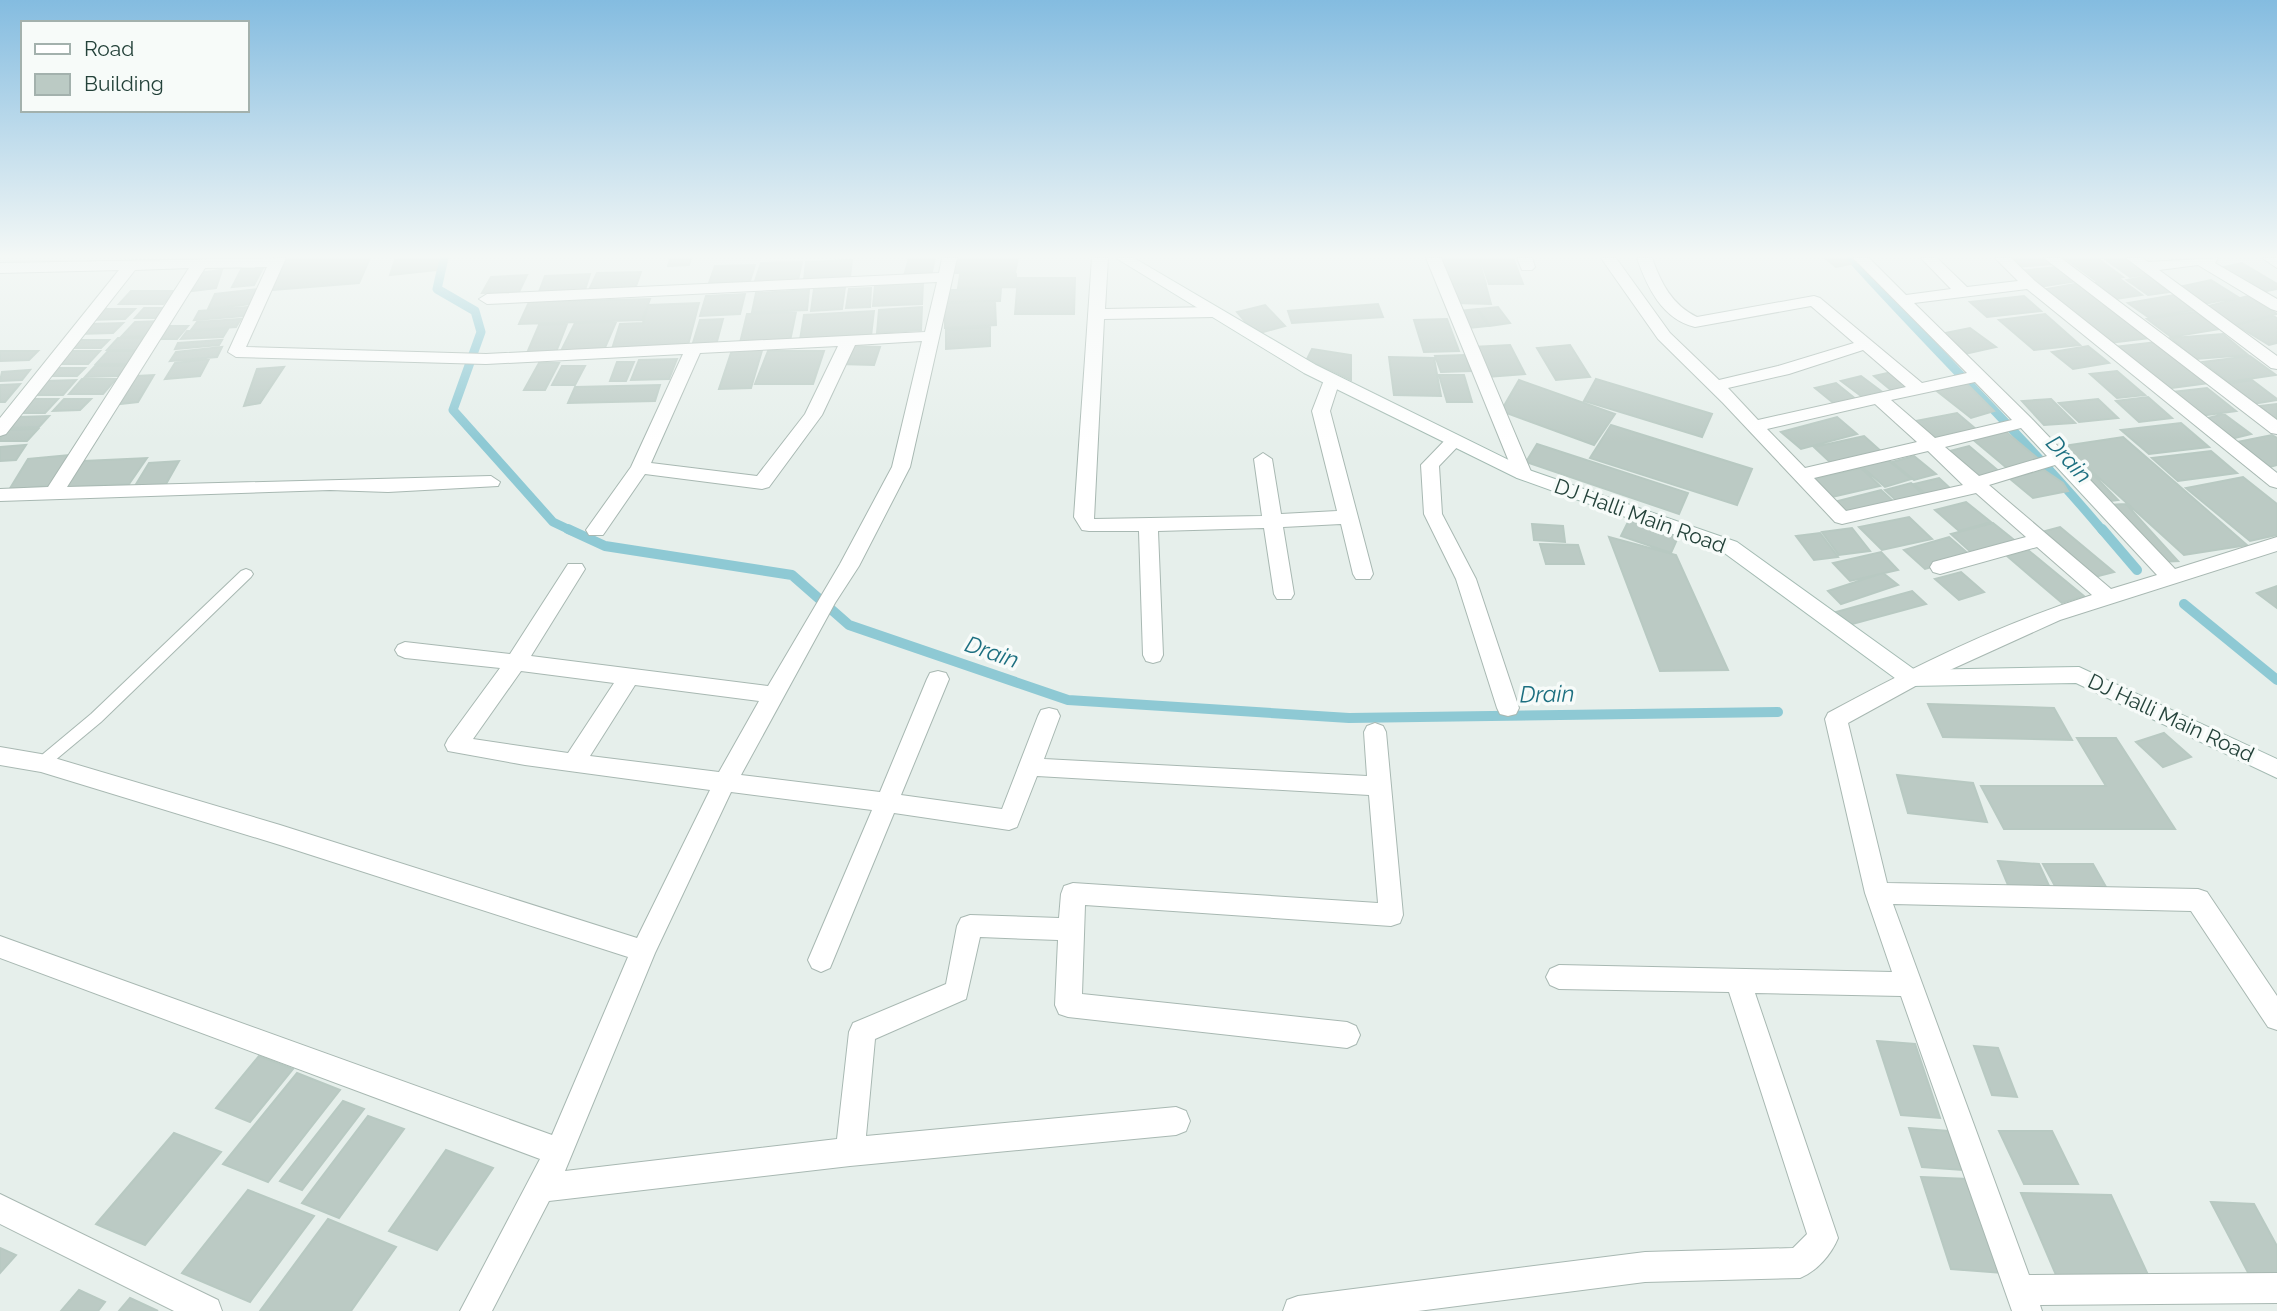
<svg xmlns="http://www.w3.org/2000/svg" width="2277" height="1311" viewBox="0 0 2277 1311" font-family="Raleway,sans-serif">
<style>
.lines{fill:none;stroke-linecap:round;stroke-linejoin:round}
.stream-far1{stroke:#8ec9d4;stroke-width:9}
.stream{stroke:#8ec9d4;stroke-width:10}
.building{fill:#bbcac4;stroke:#b8c9c2;stroke-width:2}
.lane-casing{stroke:#a8b8b2;stroke-width:2}
.street-casing{stroke:#a8b8b2;stroke-width:2}
.secondary-casing{stroke:#a4bbb3;stroke-width:2}
.lane{fill:#fff;fill-rule:evenodd}
.street{fill:#fff;fill-rule:evenodd}
.secondary{fill:#fff;fill-rule:evenodd}
.labels{text-anchor:middle;stroke-width:7;stroke-linejoin:round;paint-order:stroke}
.street-label{font-size:21px;fill:#24423a;stroke:#f7fbf9}
.water-label{font-size:23px;font-style:italic;fill:#1c6f80;stroke:#f7fbf9}
</style>
<rect width="100%" height="100%" fill="#e6efeb"/>
<g class="lines">
<path class="stream-far1" d="M444,258l-7,31 38,22 6,21 -28,78 100,112 19,9
M1851,258c83,92 172,178 252,273"/>
<path class="stream" d="M568,529l37,17 187,29 57,50 219,75 281,18 429,-6
M2102,529l35,41
M2184,604l93,76"/>
</g>
<path class="building" d="M288,258h82l-11,25 -88,7z
M439,258l-3,12 -46,5 5,-15z
M670,258h21l-2,7 -21,1z
M909,258h26l-4,18h-27z
M954,258h64l-3,15h-64z
M1442,258h36l8,26h-37z
M1480,258h33l10,26h-34z
M1825,258h18l8,6 -15,3z
M2004,258h44l6,6 -40,3z
M2065,258h32l26,19 -27,4z
M2127,258l23,16 -20,3 -25,-18z
M852,260l-2,17 -46,3 2,-18z
M802,262l-4,18 -43,1 6,-18z
M2242,263l35,21v5l-15,3 -42,-24z
M755,265l-5,16 -41,2 6,-17z
M264,266l-10,19 -22,2 10,-19z
M2058,267l20,14 -39,6 -21,-16z
M222,270l-6,18 -24,3 6,-18z
M641,272l-6,17 -46,1 8,-17z
M590,274l-5,16 -46,2 6,-16z
M1016,274v13l-58,1 2,-13z
M527,275l-8,17 -37,1 9,-16z
M2148,276l21,16 -21,3 -21,-15z
M1018,278h57l-1,36h-59z
M2120,279l22,16 -26,4 -21,-16z
M2211,280l27,17 -33,7 -26,-17z
M923,283l-1,21 -49,2 2,-20z
M2080,283l70,55 -41,5 -68,-53z
M1451,285l35,1 5,18 -36,-1z
M845,287l-3,22 -31,2 3,-22z
M871,288l-1,19 -24,1 3,-19z
M258,289l-7,15 -43,5 7,-15z
M1001,289l-1,12 -55,1 2,-12z
M809,290l-2,20 -55,2 4,-19z
M131,291h44l-12,13h-44z
M745,294l-5,20 -40,2 6,-20z
M2174,295l21,15 -47,7 -20,-14z
M2024,296l17,15 -54,6 -17,-15z
M2248,296l29,18 -42,11 -30,-18z
M650,299l-8,21 -123,4 10,-22z
M995,301l1,24 -51,3v-25z
M699,303l-11,42 -76,4 8,-25 23,-1 5,-18z
M1378,304l5,13 -91,6 -4,-12z
M1265,305l20,21 -29,8 -19,-22z
M249,307l-5,9 -50,4 5,-9z
M922,307l-1,23 -44,3 2,-23z
M1498,307l12,16 -20,3 -12,-17z
M144,308h27l-9,10h-27z
M100,309h35l-10,10 -36,1z
M1477,309l11,17 -19,2 -11,-17z
M874,311l-3,25 -71,4 4,-25z
M796,312l-6,29 -50,2 7,-29z
M2195,312l25,17 -49,8 -24,-18z
M2045,314l35,31 -46,5 -35,-30z
M2273,316l4,2v25l-8,2 -33,-20z
M241,319l-5,8 -45,3 6,-8z
M723,319l-7,26 -24,1 8,-26z
M1447,319l12,32 -35,1 -10,-32z
M162,321l-13,15 -28,1 14,-15z
M616,322l-12,28 -43,1 14,-28z
M123,323l-10,10 -34,1 9,-10z
M567,324l-11,28 -29,1 12,-28z
M170,326h18l-11,13h-18z
M990,327v19l-44,3v-19z
M1970,328l26,19 -31,7 -25,-20z
M228,329l-5,8 -42,2 6,-8z
M2223,334l25,21 -53,4 -24,-21z
M118,338h33l-11,12h-33z
M78,340h31l-8,8h-30z
M222,340l-3,5 -44,4 3,-6z
M2157,342l52,41 -45,6 -50,-42z
M1510,345l15,29 -38,3 -14,-30z
M1570,345l20,32 -34,3 -19,-32z
M846,346l34,1 -6,18 -34,-1z
M2088,346l21,17 -36,6 -21,-17z
M222,347l-5,10 -47,4 6,-9z
M733,347h30l-12,41 -32,1z
M1312,349l39,6v25l-44,-21z
M0,351h38l-9,9 -29,1z
M70,351h30l-12,13h-30z
M108,351h31l-11,13h-32z
M768,351h56l-11,33h-58z
M1465,355l6,16 -30,1 -6,-16z
M2250,356l26,19 -48,7 -25,-20z
M1389,357l45,1 7,38 -47,-1z
M209,359l-9,17 -35,3 10,-16z
M677,359l-8,20 -38,1 8,-20z
M617,362h17l-8,19h-16z
M539,363h20l-14,27h-21z
M95,366h33l-10,10 -33,1z
M562,366h23l-10,19h-23z
M284,367l-24,36 -16,3 13,-37z
M53,368h32l-8,8h-33z
M30,370l-8,10 -22,1 2,-9z
M1896,371l17,15 -21,5 -18,-15z
M2117,371l28,24 -28,3 -27,-24z
M154,375l-16,27 -18,2 16,-28z
M1439,375h25l8,27h-25z
M1861,376l24,18 -20,5 -24,-18z
M82,379h34l-13,15h-34z
M1596,379l116,35 -10,23 -118,-36z
M76,380l-13,15h-31l12,-14z
M1519,380l96,34 -21,31 -93,-34z
M2252,380l25,19v1l-30,5 -26,-20z
M1965,382l29,29 -23,7 -38,-30z
M1836,383l21,17 -20,6 -22,-18z
M20,384l-15,18h-5v-17z
M660,385l-5,16 -87,2 7,-16z
M2207,388l29,23 -36,5 -28,-24z
M2148,397l24,21 -33,4 -23,-21z
M31,399h27l-13,14h-28z
M64,399h27l-11,11 -27,1z
M2051,399l24,24 -31,2 -22,-24z
M2098,399l20,19 -39,4 -20,-19z
M2277,404v16l-17,-14z
M1957,413l20,17 -48,10 -19,-18z
M2224,414l27,20 -20,5 -27,-20z
M49,416l-10,11 -32,1 11,-11z
M1837,417l20,17 -56,15 -20,-17z
M2181,423l28,24 -60,7 -28,-24z
M1611,425l141,44 -15,36 -147,-47z
M38,429l-11,12h-27l2,-11z
M2004,430l38,32 -34,7 -38,-32z
M2272,435l5,3v27l-7,2 -33,-25z
M1864,436l20,18 -51,11 -19,-18z
M2123,437l124,108 -63,10 -120,-109z
M1537,444l151,49 -9,21 -153,-52z
M26,445l-10,15 -16,1v-14z
M1969,446l32,27 -28,7 -31,-27z
M2211,451l26,22 -59,8 -26,-23z
M71,455l-18,30 -44,5 19,-31z
M1914,456l22,18 -22,6 -22,-18z
M147,458l-18,26 -65,3 20,-26z
M1888,460l23,19 -26,8 -23,-20z
M179,461l-13,23 -31,2 14,-23z
M2082,463l36,37 -15,2 -36,-37z
M1861,468l19,18 -52,12 -19,-18z
M2044,470l19,13 5,8 -35,7 -24,-20z
M2243,477l34,27v31l-27,6 -64,-53z
M1939,478l13,12 -24,6 -14,-12z
M1911,483l15,14 -27,6 -14,-13z
M1881,490l14,13 -47,11 -14,-12z
M1966,502l25,20 -32,9 -24,-21z
M2126,504l52,57 -20,1 -51,-57z
M1909,517l23,22 -50,11 -23,-23z
M1629,520l49,17 -7,16 -50,-17z
M1993,523l25,20 -44,12 -23,-21z
M1532,524l31,2 2,16 -31,-2z
M2060,527l54,45 -23,6 -53,-45z
M1852,528l18,23 -31,4 -17,-23z
M1820,533l18,24 -24,3 -18,-24z
M1609,537l67,18 52,115 -68,1z
M1949,537l22,19 -46,13 -21,-19z
M1540,544l38,1 6,19h-38z
M2028,550l56,46 -22,7 -55,-47z
M1881,552l17,18 -48,11 -17,-18z
M1961,572l23,20 -25,8 -24,-21z
M1883,573l15,12 -57,19 -13,-13z
M2277,586v22l-20,-15z
M1912,591l14,13 -77,21 -13,-13z
M1928,704l126,4 18,32 -129,-3z
M2164,733l27,24 -28,10 -27,-25z
M2077,738h39l59,91h-171l-23,-43h125z
M1897,775l76,8 14,39 -79,-9z
M1998,861l41,3 11,24 -42,-3z
M2043,864h50l13,23 -51,-1z
M1877,1041l38,3 25,74 -39,-3z
M1974,1046l24,2 19,49 -25,-2z
M259,1056l34,13 -43,53 -34,-14z
M297,1073l43,17 -72,92 -45,-18z
M343,1101l21,8 -62,81 -22,-9z
M368,1116l36,13 -65,89 -37,-15z
M1909,1128l40,3 13,39 -40,-3z
M1999,1131h53l26,53h-54z
M174,1133l47,19 -76,93 -49,-21z
M446,1150l47,18 -56,82 -48,-19z
M1921,1177l48,2 33,94 -51,-4z
M248,1190l66,26 -64,86 -68,-29z
M2021,1193l90,2 38,82 -93,-2z
M2211,1202l43,2 23,42v37l-24,-1z
M328,1219l68,28 -45,64h-91z
M0,1248l16,7 -16,18z
M79,1290l26,12 -7,9h-37z
M130,1298l28,13h-39z"/>
<g class="lines">
<g class="lane-casing">
<path id="lane" d="M246,569l5,2 2,3 -2,3 -150,145 -54,45 -5,2 -5,-2 -3,-4 3,-4 54,-45 150,-143z"/>
</g>
<g class="street-casing">
<path id="street" d="M286,258l-40,89 240,7 439,-22 12,-50 -450,22 -8,-5 8,-5 452,-21 3,-15h15l-47,209 -51,99 -24,37 -94,172 139,17 47,-113 3,-6 8,-2 8,2 3,6 -48,116 101,14 36,-93 3,-6 8,-2 8,2 3,6 -16,43 323,17 -3,-44 3,-6 8,-3 8,3 3,6 17,183 -3,8 -9,3 -306,-21 -3,89 265,28 9,4 4,9 -4,9 -9,4 -279,-31 -9,-3 -4,-9 3,-65 -78,-3 -14,62 -91,40 -9,97 310,-29 10,4 4,10 -4,10 -10,4 -326,31 -301,35 -57,110h-32l80,-152 -540,-201v-22l552,199 76,-178 -348,-112 -239,-73 -41,-7v-18l41,7 239,71 357,113 73,-148 -185,-25 -77,-14 -3,-6 3,-6 52,-71 -95,-10 -7,-3 -3,-5 3,-5 7,-3 105,12 58,-90h14l3,5 -54,87 237,30 72,-122 52,-97 30,-126 -67,4 -33,70 -53,72 -7,2 -117,-15 -42,61h-14l-3,-5 45,-63 52,-113 -197,10 -250,-7 -8,-5 39,-85 -62,1 -138,219 424,-11 9,6 -2,4 -110,6 -58,-2 -330,11v-12l48,-2 141,-219 -54,2 -129,164 -6,2v-18l119,-148 -119,3v-10zM838,346l-33,68 -48,62 -106,-13 49,-110zM521,671l93,12 -46,70 -95,-14zM635,685l124,16 -40,71 -129,-16zM1037,776l332,19 9,108 -305,-20 -9,3 -3,8 -2,24 -89,-3 -9,3 -4,8 -11,58 -93,39 -4,9 -12,107 -272,32 90,-218 76,-161 141,18 -64,150 4,8 9,4 9,-4 64,-155 115,17 8,-3z
M1092,258h16l-3,51 109,-2 8,5 -8,5 -110,2 -10,200 168,-3 -8,-57 9,-6 9,6 9,55 56,-3 -25,-100 12,-31 8,-5 8,5 -10,31 43,163 -3,5h-14l-3,-5 -12,-50 -58,3 11,67 -3,5h-14l-3,-5 -10,-66 -106,3 5,124 -3,6 -7,2 -7,-2 -3,-6 -4,-124h-50l-7,-1 -8,-13z
M1426,258h15l91,216 -3,4h-12l-3,-4z
M1517,258h15l3,9 -3,3h-10z
M1601,258h15l54,75 49,47 59,-14 76,-23 -43,-37 -116,21c-33,-8 -48,-40 -58,-69h15c9,25 20,47 45,59l117,-21 6,2 102,85 45,-10 -114,-115h16l37,37 45,-6 -30,-31h16l30,29 51,-6 -23,-23h16l24,23 242,192v15l-7,-2 -243,-197 -113,14 117,115 144,151 102,-32v14l-217,69 -141,64 -71,39 39,160 311,6 9,3 70,104v34l-9,-3 -77,-116 -298,-7 136,371 248,-2v30l-237,2 2,6h-30l-111,-315 -146,-3 83,245c-7,17 -21,33 -38,40l-155,4 -227,29h-135l4,-11 11,-4 347,-44 148,-4 14,-14 -78,-242 -170,-3 -9,-4 -4,-8 4,-8 9,-4 333,7 -27,-79 -40,-174 3,-6c85,-46 172,-89 264,-118l-55,-48 -97,27 -7,-2 -3,-5 3,-5 93,-25 -50,-44 -134,31 -7,-2 -112,-119 -65,-64zM1863,350l43,37 -148,33 -30,-32 61,-14zM1975,382l37,38 -77,18 -44,-38zM1875,404l42,38 -112,26 -38,-39zM2021,428l26,28 -68,20 -34,-29zM1928,451l35,34 -117,26 -32,-33zM2055,465l102,110 -46,14 -122,-104z
M2044,258h17l216,162v14l-6,-1z
M2126,258h17l5,4 70,-4 -3,5 62,36v12l-6,-2 -73,-44 -39,5 118,86v13l-6,-1z
M2262,258h15v10z
M1455,434l9,6 -25,26 3,48 34,65 43,129 -3,6 -8,2 -8,-2 -3,-6 -41,-129 -32,-65 -3,-49 28,-29z
M0,1194l218,106 4,11h-48l-174,-87z"/>
</g>
<g class="secondary-casing">
<path id="secondary" d="M1116,258h18l182,107 213,105 208,72 178,128 164,-3 198,92v19l-201,-95 -165,3 -8,-2 -180,-132 -206,-74 -213,-105z"/>
</g>
<use href="#lane" class="lane"/>
<use href="#street" class="street"/>
<use href="#secondary" class="secondary"/>
</g>
<linearGradient id="sky" x2="0" y2="1"><stop stop-color="#84bce0"/><stop offset="0.58" stop-color="#f4f8f6"/><stop offset="1" stop-color="#f4f8f6" stop-opacity="0"/></linearGradient>
<rect width="2277" height="442" fill="url(#sky)"/>
<g class="labels">
<g class="street-label">
<text transform="translate(1640 516) rotate(20)" y="7">DJ Halli Main Road</text>
<text transform="translate(2171 718) rotate(25)" y="7">DJ Halli Main Road</text>
</g>
<g class="water-label">
<text transform="translate(2069 459) rotate(48)" y="8">Drain</text>
<text transform="translate(992 652) rotate(19)" y="8">Drain</text>
<text transform="translate(1547 694) rotate(-1)" y="8">Drain</text>
</g>
</g>
<rect x="21" y="21" width="228" height="91" fill="#f7fbf9" stroke="#a3b1ad" stroke-width="2"/>
<rect x="35" y="44" width="35" height="10" fill="#ffffff" stroke="#a3b1ad" stroke-width="2"/>
<text x="84" y="56" font-size="21" fill="#24423a">Road</text>
<rect x="35" y="74" width="35" height="21" fill="#bbcac4" stroke="#a3b1ad" stroke-width="2"/>
<text x="84" y="91" font-size="21" fill="#24423a">Building</text>
</svg>
